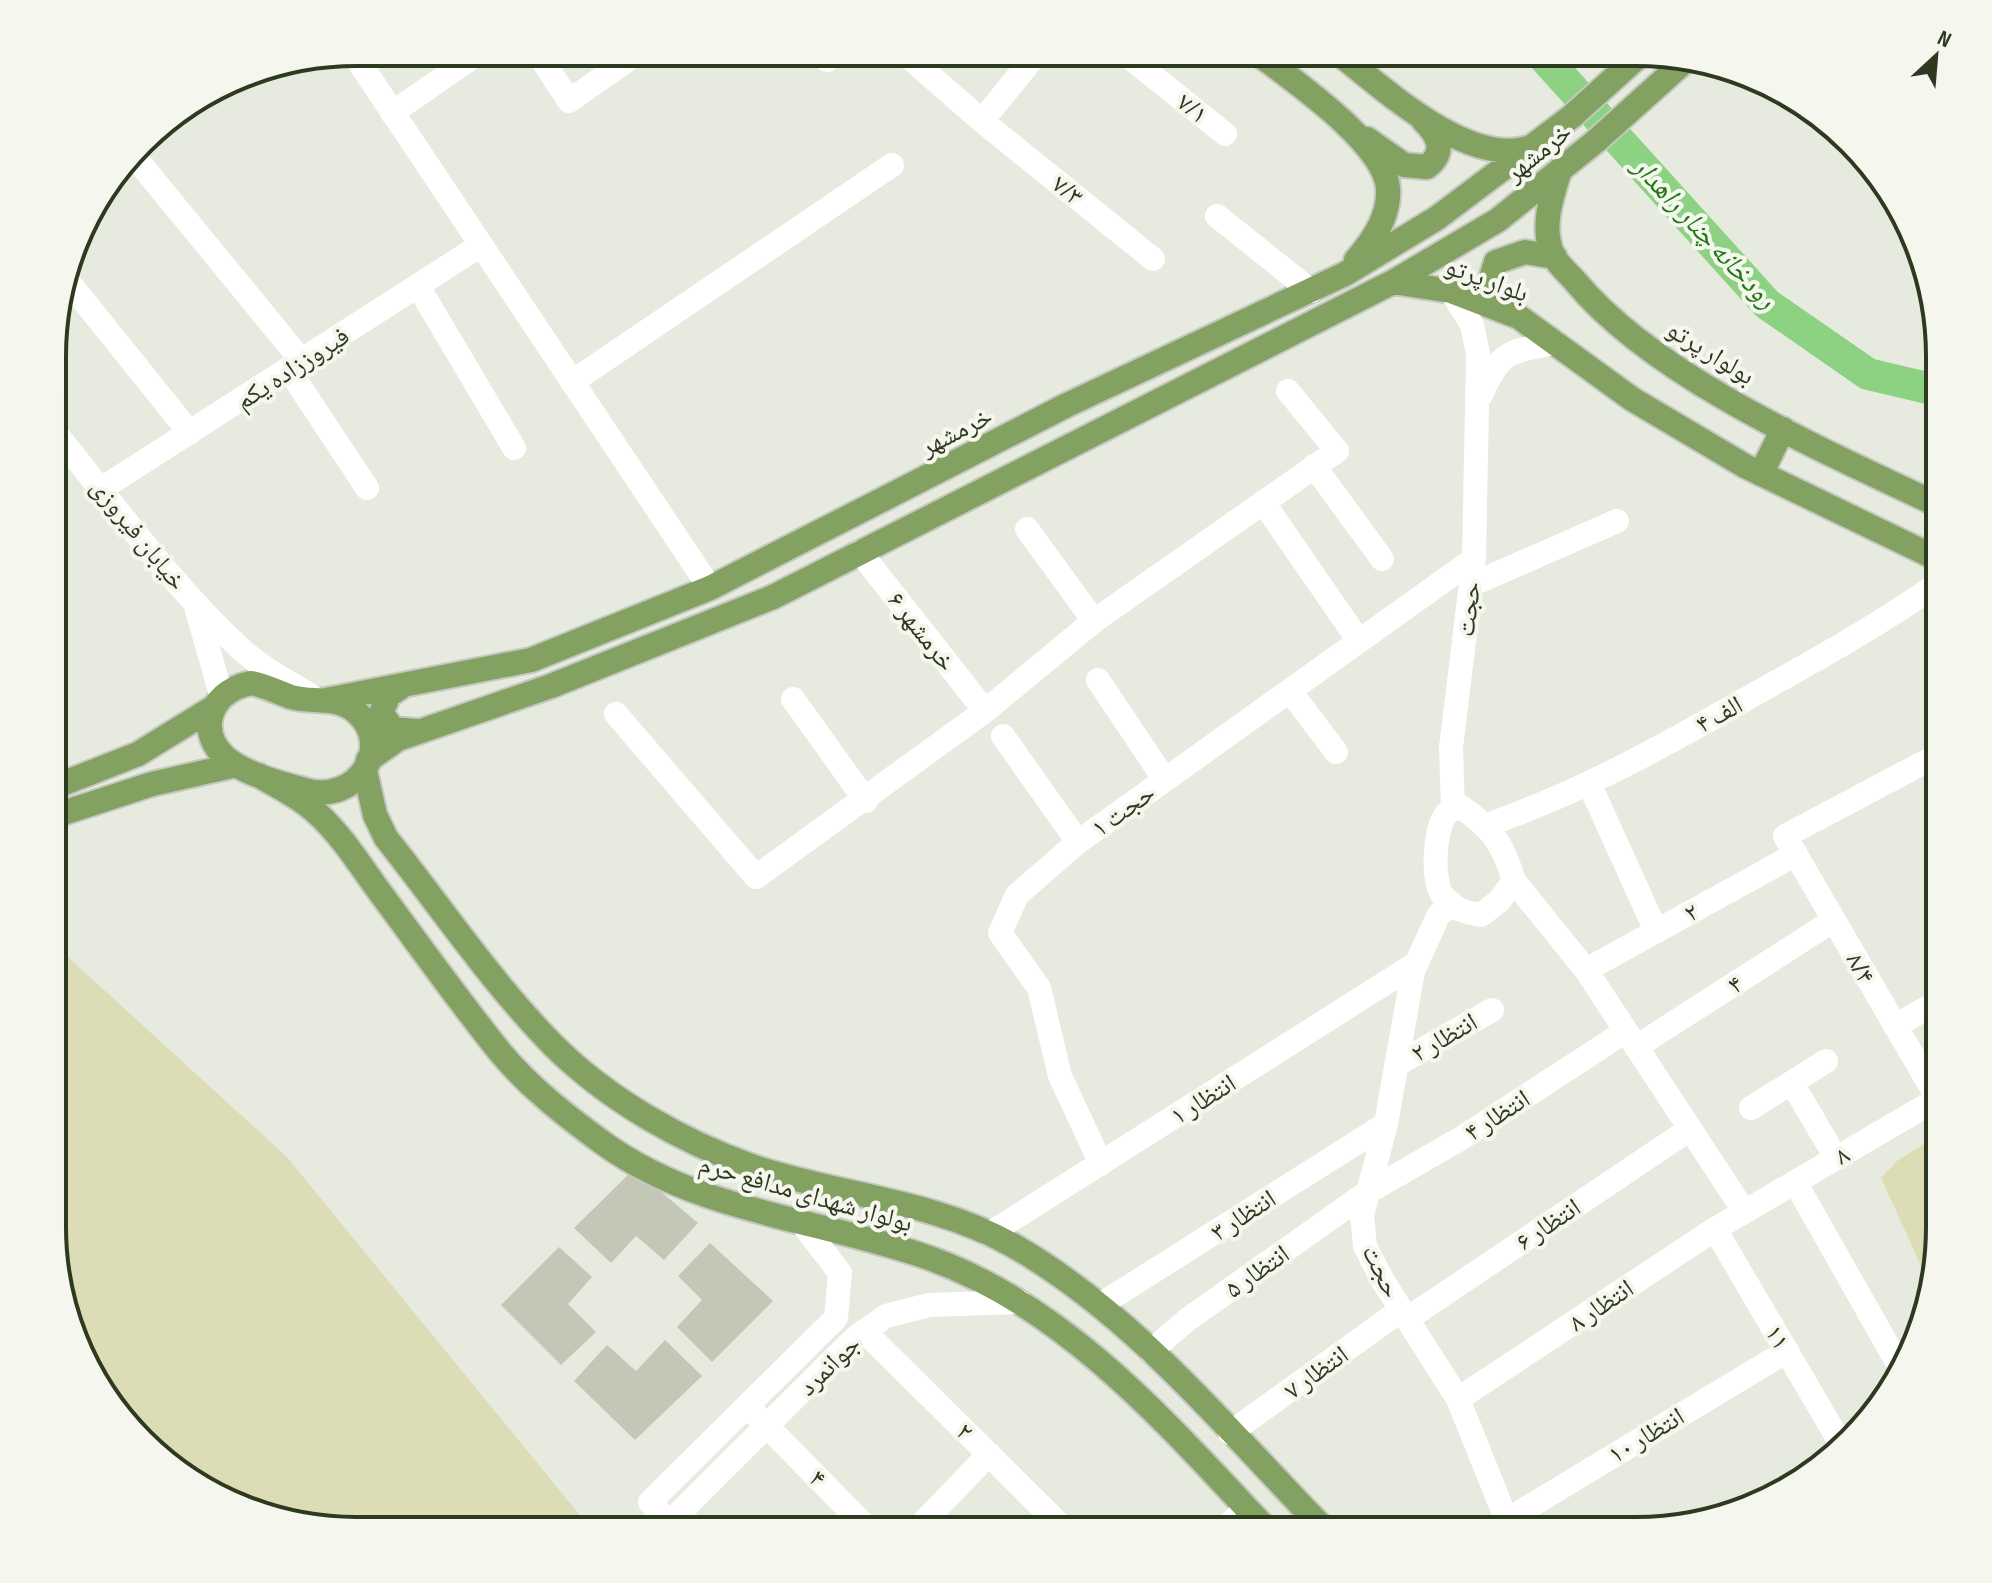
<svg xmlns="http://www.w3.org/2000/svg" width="1992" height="1583" viewBox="0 0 1992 1583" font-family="'Sofia Sans Condensed','Noto Naskh Arabic',sans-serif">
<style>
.green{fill:#dcdcb6}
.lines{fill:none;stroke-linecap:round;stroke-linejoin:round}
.river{stroke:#8dd283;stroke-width:32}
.building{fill:#c3c8b6}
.major-casing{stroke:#c4c8c0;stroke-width:28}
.minor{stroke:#fff;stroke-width:24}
.major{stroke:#83a161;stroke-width:24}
.labels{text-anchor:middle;stroke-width:8;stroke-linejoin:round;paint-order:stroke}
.street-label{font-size:26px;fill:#2e3a1f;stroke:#f5f7ee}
.water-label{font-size:28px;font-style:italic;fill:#227718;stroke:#f5f7ee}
.rim{fill:none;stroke:#2e3a1f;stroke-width:4}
</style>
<rect width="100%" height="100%" fill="#e7eade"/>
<path class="green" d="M53,928l5,20 228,208 306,374h-255l-97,-22 -85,-53 -72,-94 -30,-114z
M1939,1135v112l-9,38 -49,-107 17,-18z"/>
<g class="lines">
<path class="river" d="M1540,53l227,251 101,70 72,17"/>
</g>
<path class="building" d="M634,1169l64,54 -34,37 -28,-24 -25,27 -37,-35z
M710,1243l63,58 -61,61 -35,-35 25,-27 -24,-24z
M559,1247l33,30 -24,27 28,28 -35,33 -60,-60z
M665,1340l37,36 -67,64 -61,-59 33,-36 29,26z"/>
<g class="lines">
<g class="major-casing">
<path id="major" d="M1256,52c36,28 128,90 132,136 2,27 -15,53 -32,72
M1337,52c46,36 129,114 191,96
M1367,139l37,26 23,2c20,-16 11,-32 -4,-47
M1560,170c-8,25 -19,56 -8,83 4,10 16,20 23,28 80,97 252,171 365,225
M1393,282l58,9 68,26 113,82 113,67 195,94
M1495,308l-5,-27 6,-19 29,-10 30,5
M1761,474l22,-45
M251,683c15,3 26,9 40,14 21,6 46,-1 64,14 41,34 2,94 -50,79 -22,-6 -49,-13 -69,-25 -42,-24 -31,-73 15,-82z
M400,688l-11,7 -8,18 12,16 23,2
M326,700l205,-40 179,-72 357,-183 278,-131 92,-56 134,-101 71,-64
M368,760l30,-21 153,-53 222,-89 620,-315 105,-62 98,-79 90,-81
M365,771l10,44 11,23c55,69 105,144 167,207 54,54 129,97 201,122 87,29 179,33 260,79 122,70 214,185 312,285
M258,775c21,12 43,23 60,39 24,22 42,51 61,77 40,54 79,109 121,161 29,35 66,64 103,91 97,70 218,76 329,116 137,50 238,168 336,272
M54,787l84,-33 73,-45
M54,816l98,-32 84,-19"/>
</g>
<path class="minor" d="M537,52l32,49 70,-49
M818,52l9,8 6,-8
M903,52l79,69 171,138
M1123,52l102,82
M353,53l357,535
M392,113l88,-61
M982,121l56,-69
M133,155l169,206
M1217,216l94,75
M67,280l123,153
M418,286l96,162
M1451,291l21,34 6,29 -4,205 -23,188 2,63
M289,370l78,118
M572,382l320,-217
M1481,395c20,-45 27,-43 74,-52
M54,431c60,73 117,154 187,218 22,21 51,34 76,51
M1314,466l68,93
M101,489l380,-244
M1263,502l96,139
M1027,529l67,92
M860,552l125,159
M1471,585l146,-64
M197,610l25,88
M1098,680l67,100
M1290,691l46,61
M793,699l73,102
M616,714l140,163 229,-166 109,-90 243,-170 -49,-60
M1003,736l75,106
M1589,783l67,148
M1461,807c32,22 42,37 53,74l-15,20 -18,14c-17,-3 -27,-5 -38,-19 -12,-14 -9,-73 6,-85 3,-2 8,-3 12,-4z
M1487,825c92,-32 175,-78 259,-126 66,-37 132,-73 194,-117
M1514,881l72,89 158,241
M1451,903l-13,13 -25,55 -27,153 -24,91 3,31 18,35 75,118 53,132
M1586,970l210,-116
M1895,1026l44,-25
M1636,1047l198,-127
M1396,1065l96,-55
M1792,1083l44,75
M1938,1099l-153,-263 155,-82
M1751,1108l75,-47
M1101,1164l-41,-88 -21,-88 -39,-55 17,-38 61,-53 396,-283
M1795,1182l106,187
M801,1222l39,51 -4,45 -186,184 19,21 186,-185 31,-22 43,-11 91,-3
M1715,1229l126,215
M989,1234l428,-271
M1100,1305l286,-181
M1407,1319l283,-190
M864,1331l202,200
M1151,1351l36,-31 179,-127 94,-54 166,-108
M1458,1399l257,-170 224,-131
M756,1415l114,116
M1230,1433l171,-123
M1750,1508l9,-5
M679,1513l17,18
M1507,1520l280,-169
M915,1531l74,-77
M1223,1531l23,-24"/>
<use href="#major" class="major"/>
</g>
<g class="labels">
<g class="street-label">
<text transform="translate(1193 108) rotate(39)" y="9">۷/۱</text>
<text transform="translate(1538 152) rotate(-39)" y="9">خرمشهر</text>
<text transform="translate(1068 190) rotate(39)" y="9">۷/۳</text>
<text transform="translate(1487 279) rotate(20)" y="9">بلوار پرتو</text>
<text transform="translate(1711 352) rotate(32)" y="9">بولوار پرتو</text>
<text transform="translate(292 368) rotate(-33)" y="9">فیروززاده یکم</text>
<text transform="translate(956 431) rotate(-27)" y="9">خرمشهر</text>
<text transform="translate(139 534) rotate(51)" y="9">خیابان فیروزی</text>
<text transform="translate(1468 609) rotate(-83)" y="9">حجت</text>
<text transform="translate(922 631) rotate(52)" y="9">خرمشهر ۶</text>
<text transform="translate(1719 714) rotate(-29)" y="9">۴ الف</text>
<text transform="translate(1123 810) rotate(-36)" y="9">حجت ۱</text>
<text transform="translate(1691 912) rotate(-29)" y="9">۲</text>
<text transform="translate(1861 968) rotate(60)" y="9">۸/۴</text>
<text transform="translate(1735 984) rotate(-33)" y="9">۴</text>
<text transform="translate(1444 1037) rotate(-30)" y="9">انتظار ۲</text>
<text transform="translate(1203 1099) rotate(-32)" y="9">انتظار ۱</text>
<text transform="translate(1497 1115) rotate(-33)" y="9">انتظار ۴</text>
<text transform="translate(1842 1155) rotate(-30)" y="9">۸</text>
<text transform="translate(806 1193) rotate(16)" y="9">بولوار شهدای مدافع حرم</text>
<text transform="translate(1243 1215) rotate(-33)" y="9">انتظار ۳</text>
<text transform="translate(1548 1224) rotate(-34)" y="9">انتظار ۶</text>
<text transform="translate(1257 1271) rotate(-35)" y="9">انتظار ۵</text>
<text transform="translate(1382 1271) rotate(64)" y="9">حجت</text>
<text transform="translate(1601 1305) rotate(-34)" y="9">انتظار ۸</text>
<text transform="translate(1778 1337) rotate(60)" y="9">۱۱</text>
<text transform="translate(829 1365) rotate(-44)" y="9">جوانمرد</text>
<text transform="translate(1316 1372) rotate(-36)" y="9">انتظار ۷</text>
<text transform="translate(965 1431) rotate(45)" y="9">۲</text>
<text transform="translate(1646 1435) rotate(-31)" y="9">انتظار ۱۰</text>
<text transform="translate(818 1478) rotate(46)" y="9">۴</text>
</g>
<g class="water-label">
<text transform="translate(1705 232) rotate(47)" y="10">رودخانه چنار راهدار</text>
</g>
</g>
<path d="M0 0H1992V1583H0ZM356 66H1636A290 290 0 0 1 1926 356V1227A290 290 0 0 1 1636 1517H356A290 290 0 0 1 66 1227V356A290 290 0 0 1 356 66Z" fill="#f5f7ee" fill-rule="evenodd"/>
<path class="rim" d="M356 66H1636A290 290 0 0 1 1926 356V1227A290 290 0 0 1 1636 1517H356A290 290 0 0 1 66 1227V356A290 290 0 0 1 356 66Z"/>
<g transform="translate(1936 56) rotate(26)" stroke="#f5f7ee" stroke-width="6" paint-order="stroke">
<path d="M0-6L14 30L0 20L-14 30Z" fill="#2e3a1f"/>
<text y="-12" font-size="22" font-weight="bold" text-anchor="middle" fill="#2e3a1f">N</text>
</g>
</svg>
